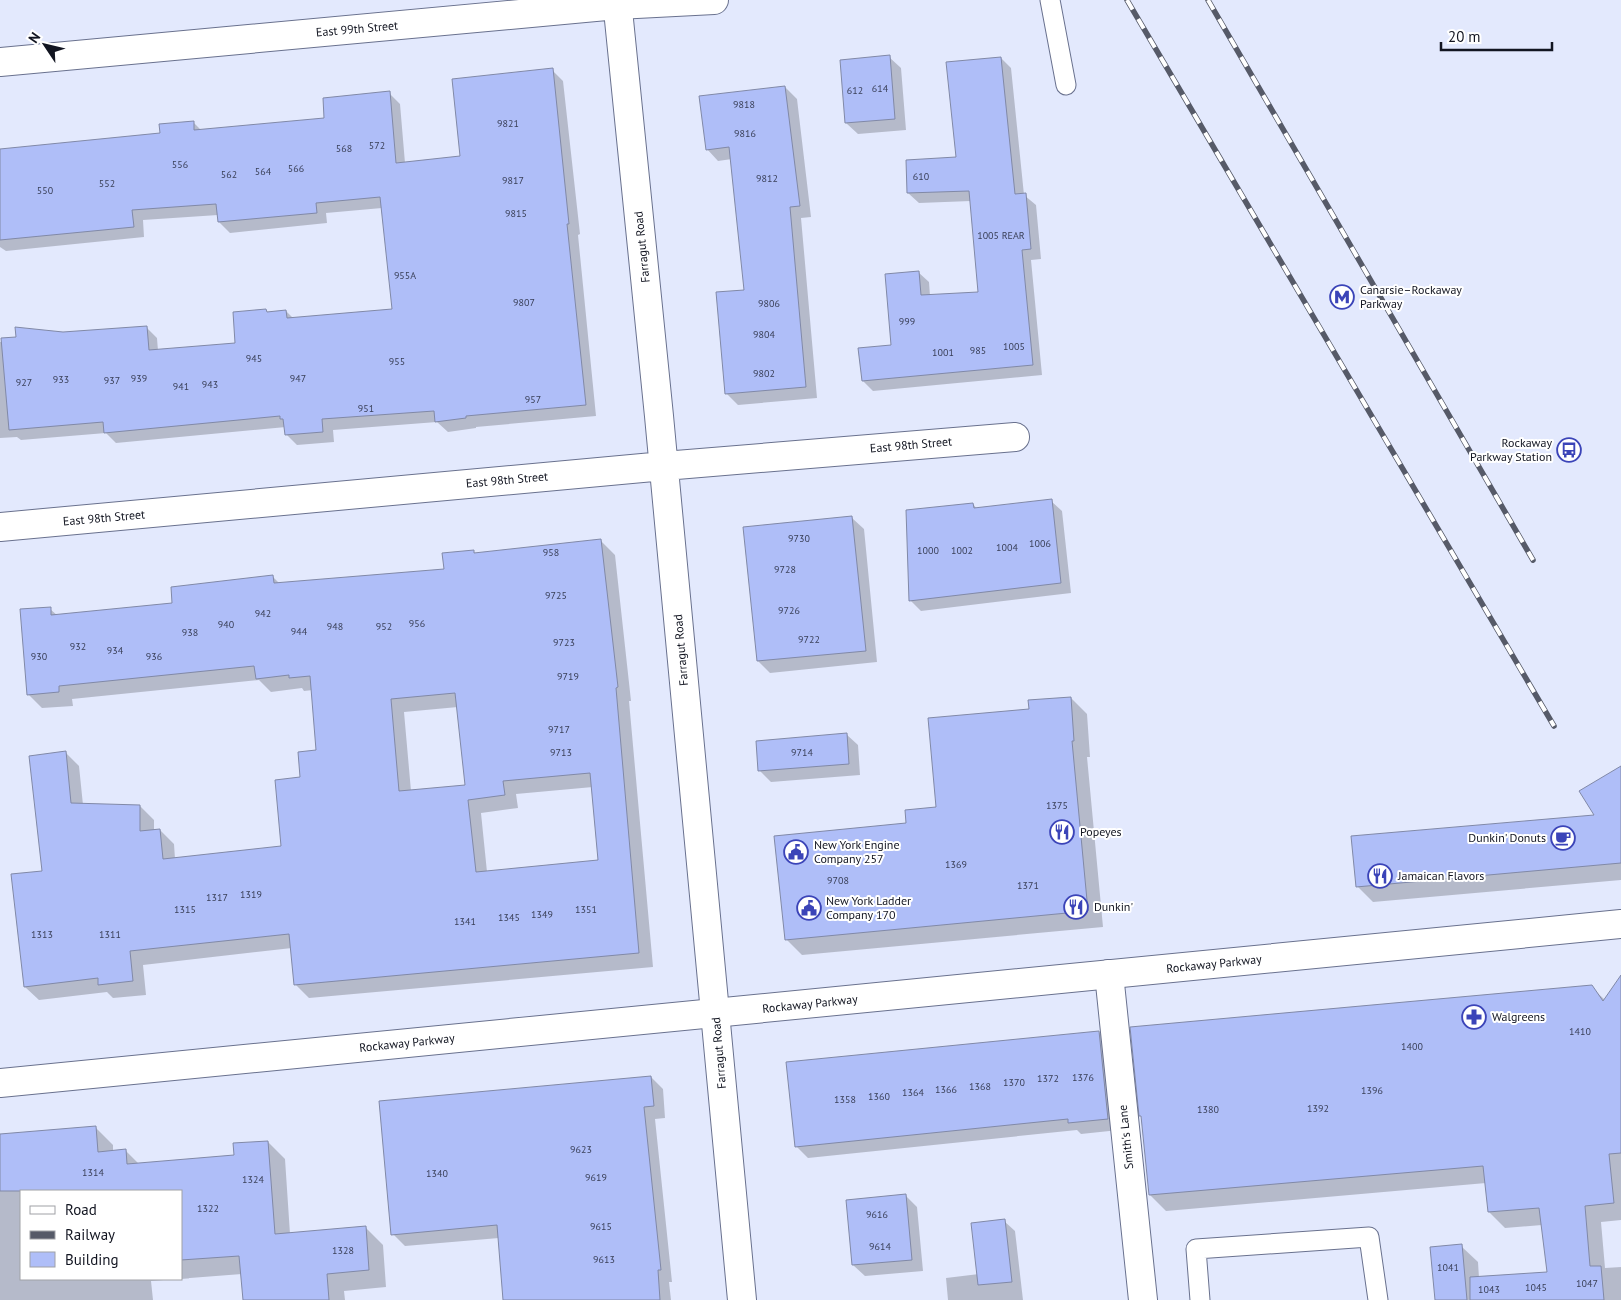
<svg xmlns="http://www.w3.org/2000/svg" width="1621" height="1300" viewBox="0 0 1621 1300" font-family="'PT Sans',sans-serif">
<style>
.shadow{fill:#0003;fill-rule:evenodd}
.building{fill:#afbef8;stroke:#8189a7;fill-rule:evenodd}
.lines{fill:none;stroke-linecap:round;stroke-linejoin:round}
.service-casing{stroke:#69718e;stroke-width:21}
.minor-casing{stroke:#69718e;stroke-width:30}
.tertiary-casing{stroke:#69718e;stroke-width:30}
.service{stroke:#fff;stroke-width:19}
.minor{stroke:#fff;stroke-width:28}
.tertiary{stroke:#fff;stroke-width:28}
.rail-casing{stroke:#565a68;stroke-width:5.5}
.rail{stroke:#fff;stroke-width:4;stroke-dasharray:11;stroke-linecap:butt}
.labels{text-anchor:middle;stroke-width:4;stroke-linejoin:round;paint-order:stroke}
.number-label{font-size:10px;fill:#393f57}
.street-label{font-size:12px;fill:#121521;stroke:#fff}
.poi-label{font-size:12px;fill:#121521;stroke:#fff;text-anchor:start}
</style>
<rect width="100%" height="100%" fill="#e3e9fd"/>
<path class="shadow" d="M889,57l12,11 5,62 -48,4 -12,-11z
M1001,58l10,10 13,127 12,10 5,54 -10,1 11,115 -169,16 -10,-10 30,-35 25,-74 11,10 1,14 49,-3 -8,-92 -52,2 -11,-10 49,-34z
M552,70l11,11 17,153 -2,1 18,181 -120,11v1l-28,4 -11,-10 -104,8 1,12 -37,3 -11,-11v-7l-170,16 -10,-10 -85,7 -4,-3 -17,1v-96l63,-9 83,-6 11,11 1,13 79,-7 29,-33 2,2 18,-2 7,7 101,-8 -12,-102 -56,5 1,10 -97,10 -11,-11 -1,-7 -75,5 1,17 -138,14 -6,-4v-97l161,-16 32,-12 9,9 124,-12 63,-26 11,11 5,59 57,-6z
M785,87l12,12 14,118 -10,1 16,180 -79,7 -12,-12 19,-102 -13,-132 -14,2 -11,-12z
M1051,501l11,10 9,82 -150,18 -11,-11 63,-96 4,5z
M852,518l12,11 13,133 -107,11 -12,-12z
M601,541l14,14 16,146h-2l24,266 -344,31 -14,-14 -3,-36 -149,17 3,30 -33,3 -6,-6 -68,8 -14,-13 18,-115 22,-120 14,14 4,39 57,1 14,14v11l6,-1 14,14 1,15 108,-12 18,-68 17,-27 -5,-62 -9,1 -2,-3 -31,4 -12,-12 -187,19 1,7 -31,2 -14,-14 22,-85 8,7 115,-12 99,-28 8,8 165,-14 28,-19 3,3zM458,707l8,79 -55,5 -7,-79zM593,787l7,74 -113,11 -6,-59 37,-5 -2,-14z
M1071,698l16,16 3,43h-3l16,170 -301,28 -16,-16 122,-115 29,-16 93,-98z
M846,734l12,11 2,30 -89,7 -11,-11z
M1621,768v112l-248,22 -16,-16 239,-70z
M1621,977v243l-20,2 4,46 16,-1v33h-185l25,-54 17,16 1,16 69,-5 -6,-48 -37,3 -16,-16 -3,-29 -320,28 -16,-16 441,-208 14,13z
M1099,1032l11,12 9,86 -38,4 -4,-4 -269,28 -12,-12z
M651,1077l12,12 2,29 -10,1 17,163h-3l2,18h-167l-5,-62 -94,8 -12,-12z
M95,1127l18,18v7l13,-1 13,13 97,-7 32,-15 17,17 5,75 75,-7 18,18 3,42 -42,4 1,9h-101l-2,-26 -91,7 2,19h-153v-164zM21,1191h160v88h-160z
M906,1196l11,11 6,64 -58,5 -12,-11z
M1004,1221l11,10 8,69h-75l-2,-22 33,-4z"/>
<path class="building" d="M890,55l5,64 -50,4 -5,-63z
M1001,57l14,137 11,-1 5,56 -9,1 11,115 -171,16 -4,-33 33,-3 -6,-71 34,-3 2,24 57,-3 -9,-101 -62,2 -1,-33 50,-3 -10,-95z
M553,68l16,156h-2l19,181 -120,11v2l-31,4 -1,-11 -112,8 1,13 -38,3 -2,-16h-3v-3l-176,17 -1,-11 -94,8 -8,-92 15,-1 -1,-10 48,5 84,-6 2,24 86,-7 -2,-31 33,-3 1,3 19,-2 1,8 105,-9 -12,-112 -64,6 1,10 -99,9 -2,-18 -84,6 2,17 -134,13v-91l160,-16 -1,-9 35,-3v9l130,-12 -1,-20 67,-7 6,72 64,-7 -8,-77z
M785,86l15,120 -10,1 16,180 -81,7 -9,-102 28,-2 -15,-143 -23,3 -7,-54z
M1052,499l9,84 -152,18 -3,-91 67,-7 1,5z
M852,516l14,135 -109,10 -14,-134z
M601,539l17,148 -2,1 23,265 -345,32 -5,-51 -159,17 3,30 -35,4v-7l-74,9 -13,-113 31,-3 -13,-115 37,-5 5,52 69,2v26l20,-2 3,30 118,-13 -6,-66 25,-3 -2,-25 18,-2 -6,-74 -21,2v-3l-33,4 -2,-13 -195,20v6l-32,3 -7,-86 31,-2v8l121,-12 -1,-16 102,-12 1,8 170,-14 -2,-16 32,-3v3zM455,693l10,92 -66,6 -8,-92zM590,773l8,87 -122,12 -8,-72 37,-5 -2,-14z
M1071,697l3,44h-2l16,170 -303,29 -11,-104 132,-13 -1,-13 31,-3 -8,-89 101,-9 -1,-9z
M847,733l2,31 -91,7 -2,-30z
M1621,766v97l-265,24 -5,-51 243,-21 -15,-24z
M1621,975v178l-12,1 5,49 -29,3 5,60h11l3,34h-134v-23l77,-5 -8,-64 -51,4 -5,-46 -334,29 -8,-79h-2l-9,-89 462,-42 11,16z
M1099,1031l9,88 -40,4v-4l-273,28 -9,-85z
M651,1076l3,30 -10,1 17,163h-3l2,30h-157l-6,-75 -106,10 -12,-134z
M96,1126l2,26 28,-3 1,15 107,-9 -1,-12 35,-2 7,93 91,-8 3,44 -42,4 2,26h-86l-4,-44 -58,4v-69h-181v-57z
M906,1194l6,66 -60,5 -6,-65z
M1005,1219l7,63 -34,3 -7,-62z
M1462,1244l5,56h-32l-5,-53z"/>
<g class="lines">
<g class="service-casing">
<path id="service" d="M1050,0l16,85
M1200,1300l-4,-51 173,-12 9,63"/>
</g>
<g class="minor-casing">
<path id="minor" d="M617,0l42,416 83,884
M0,62l617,-57 97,-5
M0,527l664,-61 351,-29
M1109,974l34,326"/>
</g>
<g class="tertiary-casing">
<path id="tertiary" d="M0,1083l1621,-159"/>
</g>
<use href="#service" class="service"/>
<use href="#minor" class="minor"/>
<use href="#tertiary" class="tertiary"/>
<g class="rail-casing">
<path id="rail" d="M1127,0l427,726
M1208,0l325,560"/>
</g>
<use href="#rail" class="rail"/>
</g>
<defs>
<g id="metro-ring" transform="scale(1.25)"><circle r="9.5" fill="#fff" stroke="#3b44b8" stroke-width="1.5"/><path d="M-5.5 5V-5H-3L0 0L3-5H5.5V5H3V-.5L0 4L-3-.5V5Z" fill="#3b44b8"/></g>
<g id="bus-ring" transform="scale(1.25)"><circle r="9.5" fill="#fff" stroke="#3b44b8" stroke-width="1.5"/><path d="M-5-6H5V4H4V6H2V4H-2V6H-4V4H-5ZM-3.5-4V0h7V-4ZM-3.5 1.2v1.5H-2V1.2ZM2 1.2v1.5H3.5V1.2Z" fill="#3b44b8"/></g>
<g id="restaurant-ring" transform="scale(1.25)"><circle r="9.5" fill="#fff" stroke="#3b44b8" stroke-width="1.5"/><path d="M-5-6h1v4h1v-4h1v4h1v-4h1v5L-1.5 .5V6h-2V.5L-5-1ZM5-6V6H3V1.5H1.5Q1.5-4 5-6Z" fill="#3b44b8"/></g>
<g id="cafe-ring" transform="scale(1.25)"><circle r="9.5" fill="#fff" stroke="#3b44b8" stroke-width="1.5"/><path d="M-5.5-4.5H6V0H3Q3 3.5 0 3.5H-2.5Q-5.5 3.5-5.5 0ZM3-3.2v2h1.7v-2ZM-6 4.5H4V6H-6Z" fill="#3b44b8"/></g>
<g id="civic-ring" transform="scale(1.25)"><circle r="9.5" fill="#fff" stroke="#3b44b8" stroke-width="1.5"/><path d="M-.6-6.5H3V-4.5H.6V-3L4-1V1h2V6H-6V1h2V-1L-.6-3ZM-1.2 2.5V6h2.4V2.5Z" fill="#3b44b8"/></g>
<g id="pharmacy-ring" transform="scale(1.25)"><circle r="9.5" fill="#fff" stroke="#3b44b8" stroke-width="1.5"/><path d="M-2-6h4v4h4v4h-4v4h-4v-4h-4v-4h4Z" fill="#3b44b8"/></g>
</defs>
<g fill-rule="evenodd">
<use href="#metro-ring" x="1342" y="297"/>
<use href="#bus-ring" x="1569" y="450"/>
<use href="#restaurant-ring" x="1062" y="832"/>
<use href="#cafe-ring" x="1563" y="838"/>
<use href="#civic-ring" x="796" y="852"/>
<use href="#restaurant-ring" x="1380" y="876"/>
<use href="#restaurant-ring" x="1076" y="907"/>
<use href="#civic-ring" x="809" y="908"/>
<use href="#pharmacy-ring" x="1474" y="1017"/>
</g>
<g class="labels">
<g class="number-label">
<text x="880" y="92">614</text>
<text x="855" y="94">612</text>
<text x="744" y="108">9818</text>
<text x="508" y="127">9821</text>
<text x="745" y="137">9816</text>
<text x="377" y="149">572</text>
<text x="344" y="152">568</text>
<text x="180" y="168">556</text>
<text x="296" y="172">566</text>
<text x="263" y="175">564</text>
<text x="229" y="178">562</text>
<text x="921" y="180">610</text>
<text x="767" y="182">9812</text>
<text x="513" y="184">9817</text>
<text x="107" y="187">552</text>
<text x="45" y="194">550</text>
<text x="516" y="217">9815</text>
<text x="1001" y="239">1005 REAR</text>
<text x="405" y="279">955A</text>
<text x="524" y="306">9807</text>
<text x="769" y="307">9806</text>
<text x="907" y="325">999</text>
<text x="764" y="338">9804</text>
<text x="1014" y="350">1005</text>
<text x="978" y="354">985</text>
<text x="943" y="356">1001</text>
<text x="254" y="362">945</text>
<text x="397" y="365">955</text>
<text x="764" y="377">9802</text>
<text x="139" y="382">939</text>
<text x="298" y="382">947</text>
<text x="61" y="383">933</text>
<text x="112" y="384">937</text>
<text x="24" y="386">927</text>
<text x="210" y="388">943</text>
<text x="181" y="390">941</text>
<text x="533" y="403">957</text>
<text x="366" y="412">951</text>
<text x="799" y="542">9730</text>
<text x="1040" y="547">1006</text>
<text x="1007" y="551">1004</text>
<text x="928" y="554">1000</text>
<text x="962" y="554">1002</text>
<text x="551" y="556">958</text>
<text x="785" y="573">9728</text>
<text x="556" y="599">9725</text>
<text x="789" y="614">9726</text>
<text x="263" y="617">942</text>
<text x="417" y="627">956</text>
<text x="226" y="628">940</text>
<text x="335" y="630">948</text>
<text x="384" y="630">952</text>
<text x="299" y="635">944</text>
<text x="190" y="636">938</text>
<text x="809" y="643">9722</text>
<text x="564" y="646">9723</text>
<text x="78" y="650">932</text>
<text x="115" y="654">934</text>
<text x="39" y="660">930</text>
<text x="154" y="660">936</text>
<text x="568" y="680">9719</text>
<text x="559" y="733">9717</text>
<text x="561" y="756">9713</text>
<text x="802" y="756">9714</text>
<text x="1057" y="809">1375</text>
<text x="956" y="868">1369</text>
<text x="838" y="884">9708</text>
<text x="1028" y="889">1371</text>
<text x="251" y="898">1319</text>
<text x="217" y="901">1317</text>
<text x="185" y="913">1315</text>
<text x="586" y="913">1351</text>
<text x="542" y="918">1349</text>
<text x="509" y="921">1345</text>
<text x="465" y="925">1341</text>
<text x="42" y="938">1313</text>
<text x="110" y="938">1311</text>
<text x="1580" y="1035">1410</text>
<text x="1412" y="1050">1400</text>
<text x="1083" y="1081">1376</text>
<text x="1048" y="1082">1372</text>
<text x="1014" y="1086">1370</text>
<text x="980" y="1090">1368</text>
<text x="946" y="1093">1366</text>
<text x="1372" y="1094">1396</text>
<text x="913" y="1096">1364</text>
<text x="879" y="1100">1360</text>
<text x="845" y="1103">1358</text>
<text x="1318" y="1112">1392</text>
<text x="1208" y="1113">1380</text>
<text x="581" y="1153">9623</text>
<text x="93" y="1176">1314</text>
<text x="437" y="1177">1340</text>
<text x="596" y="1181">9619</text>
<text x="253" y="1183">1324</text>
<text x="208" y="1212">1322</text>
<text x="877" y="1218">9616</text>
<text x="601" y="1230">9615</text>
<text x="880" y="1250">9614</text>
<text x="343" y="1254">1328</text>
<text x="604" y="1263">9613</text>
<text x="1448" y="1271">1041</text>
<text x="1587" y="1287">1047</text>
<text x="1536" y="1291">1045</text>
<text x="1489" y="1293">1043</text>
</g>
<g class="street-label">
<text transform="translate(357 29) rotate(-5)" y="4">East 99th Street</text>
<text transform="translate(642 247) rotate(-96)" y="4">Farragut Road</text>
<text transform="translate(911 445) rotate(-5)" y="4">East 98th Street</text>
<text transform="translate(507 480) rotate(-5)" y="4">East 98th Street</text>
<text transform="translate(104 518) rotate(-5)" y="4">East 98th Street</text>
<text transform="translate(681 650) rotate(-95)" y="4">Farragut Road</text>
<text transform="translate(1214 964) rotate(-6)" y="4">Rockaway Parkway</text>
<text transform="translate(810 1004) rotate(-6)" y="4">Rockaway Parkway</text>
<text transform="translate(407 1043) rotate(-6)" y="4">Rockaway Parkway</text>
<text transform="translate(719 1053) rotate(-95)" y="4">Farragut Road</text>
<text transform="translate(1126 1137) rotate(-96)" y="4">Smith's Lane</text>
</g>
<g class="poi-label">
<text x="1360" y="294">Canarsie–Rockaway<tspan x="1360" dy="14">Parkway</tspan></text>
<text x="1552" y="447" text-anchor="end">Rockaway<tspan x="1552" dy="14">Parkway Station</tspan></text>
<text x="1080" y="836">Popeyes</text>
<text x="1546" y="842" text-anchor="end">Dunkin' Donuts</text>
<text x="814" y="849">New York Engine<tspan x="814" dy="14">Company 257</tspan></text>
<text x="1398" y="880">Jamaican Flavors</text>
<text x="826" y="905">New York Ladder<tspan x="826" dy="14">Company 170</tspan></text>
<text x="1094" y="911">Dunkin'</text>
<text x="1492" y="1021">Walgreens</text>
</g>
</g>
<rect x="20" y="1190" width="162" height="90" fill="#ffffff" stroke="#a0a1a6"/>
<rect x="30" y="1206" width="25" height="8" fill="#ffffff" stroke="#a0a1a6"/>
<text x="65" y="1215" font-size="15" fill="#121521">Road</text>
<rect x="30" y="1231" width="25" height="8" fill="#565a68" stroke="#a0a1a6"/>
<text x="65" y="1240" font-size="15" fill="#121521">Railway</text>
<rect x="30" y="1252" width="25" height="15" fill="#afbef8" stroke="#a0a1a6"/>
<text x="65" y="1265" font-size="15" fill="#121521">Building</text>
<g transform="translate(45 45) rotate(305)" stroke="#ffffff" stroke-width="4" paint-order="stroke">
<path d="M0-4L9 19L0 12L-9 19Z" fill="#121521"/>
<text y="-8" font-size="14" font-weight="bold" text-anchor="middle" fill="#121521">N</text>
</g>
<path d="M1441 42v8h111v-8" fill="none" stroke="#121521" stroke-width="2.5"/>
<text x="1448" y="42" font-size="15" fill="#121521" stroke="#ffffff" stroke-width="4" paint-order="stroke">20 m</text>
</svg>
